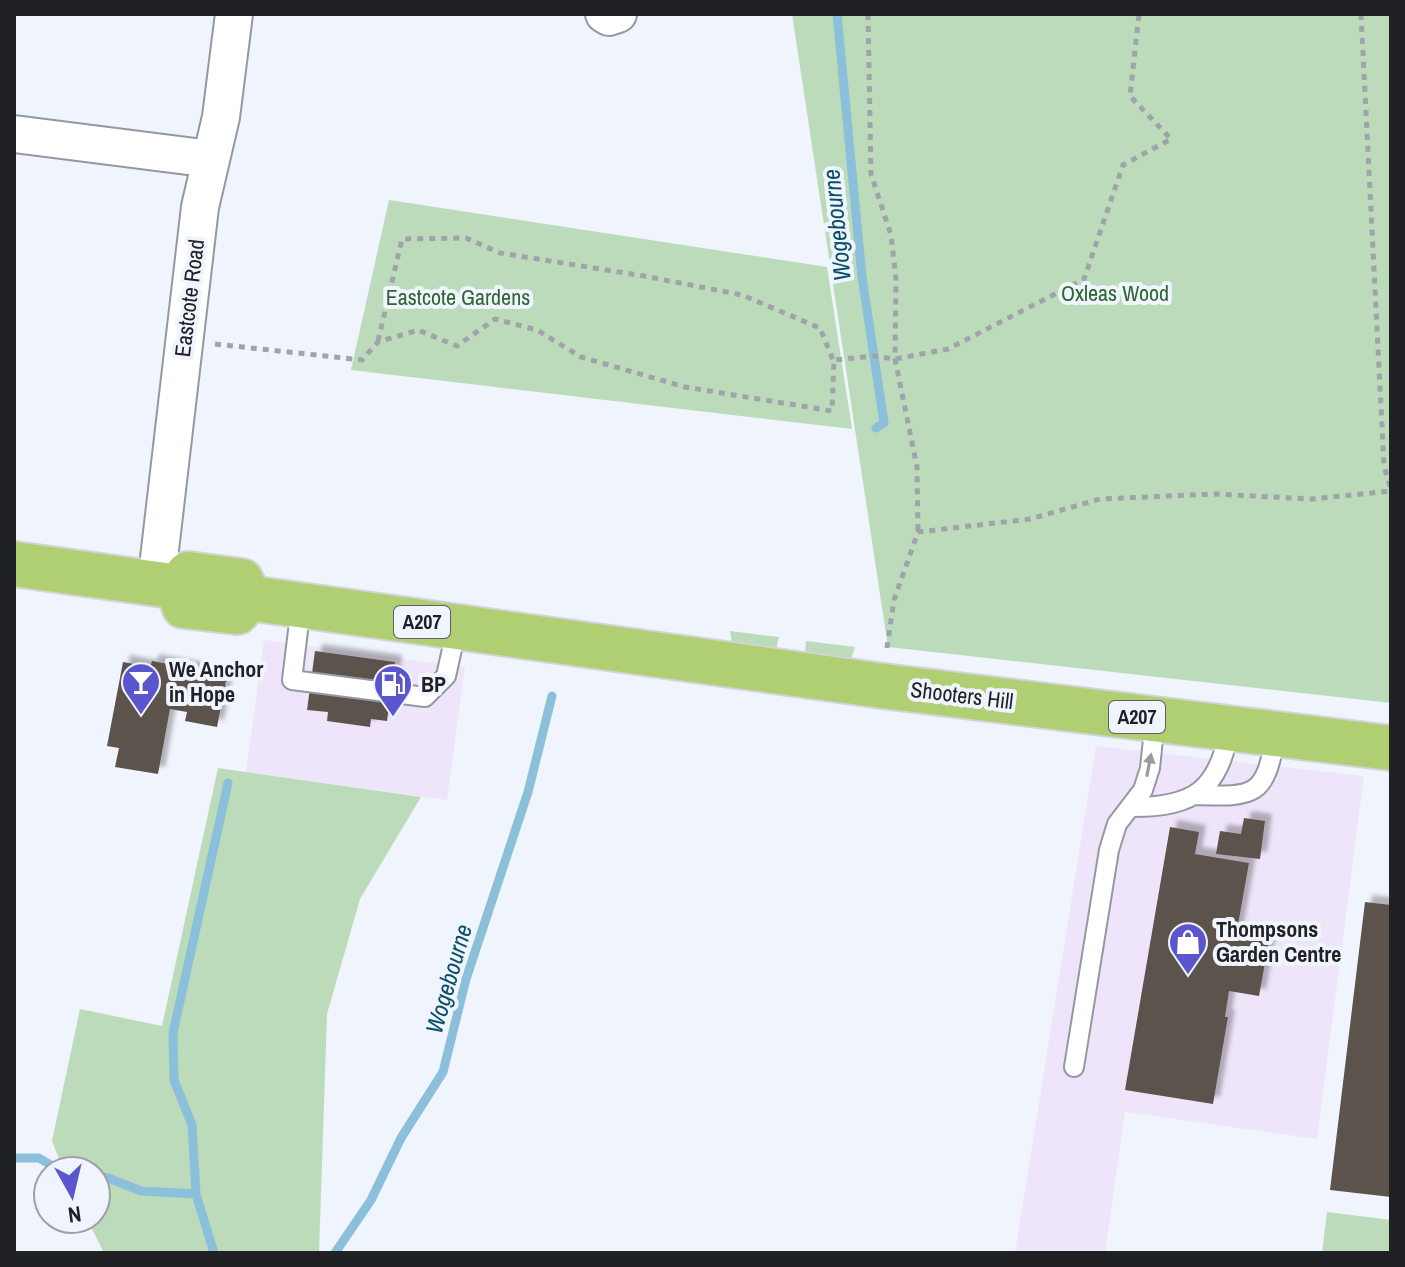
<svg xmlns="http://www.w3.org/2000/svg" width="1405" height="1267" viewBox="0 0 1405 1267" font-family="'Archivo Narrow',sans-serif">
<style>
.commercial{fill:#efe5fa}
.green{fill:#bcdbbb}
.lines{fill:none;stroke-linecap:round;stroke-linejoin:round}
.stream{stroke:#8cbfd9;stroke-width:9}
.building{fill:#5d524d;filter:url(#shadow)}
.service-casing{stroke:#9398a2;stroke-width:22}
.minor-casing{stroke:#9398a2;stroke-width:40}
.primary-casing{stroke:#d2d3d3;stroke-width:48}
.path{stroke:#a0a3aa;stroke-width:5;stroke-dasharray:6 6;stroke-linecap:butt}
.service{stroke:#fff;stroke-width:18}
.minor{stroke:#fff;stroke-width:36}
.primary{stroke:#b0cf72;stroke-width:44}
.oneway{fill:#9b9b9d}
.labels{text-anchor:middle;stroke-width:8;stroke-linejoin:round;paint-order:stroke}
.shield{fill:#f0f4fd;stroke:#5e6066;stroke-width:2}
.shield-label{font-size:20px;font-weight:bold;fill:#202125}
.park-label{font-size:22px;fill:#316534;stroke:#f0f4fd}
.street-label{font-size:22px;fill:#202125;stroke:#f0f4fd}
.poi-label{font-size:22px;font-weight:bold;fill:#202125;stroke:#f0f4fd;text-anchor:start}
.water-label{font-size:24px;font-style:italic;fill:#0a4f69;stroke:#f0f4fd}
</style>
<defs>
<filter id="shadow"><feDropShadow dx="7" dy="-7" stdDeviation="2" flood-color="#0004"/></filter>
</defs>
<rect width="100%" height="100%" fill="#f0f4fd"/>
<path class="commercial" d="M264,640l201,27 -18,133 -201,-28z
M1096,746l268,30 -47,363 -192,-27 -20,141h-90z"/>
<path class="green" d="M792,14h599v689l-503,-56z
M389,200l438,67 25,162 -501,-59z
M730,631l49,6 -3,13 -44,-7z
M806,641l49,6 -4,12 -46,-7z
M218,768l203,29 -61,102 -33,115 -8,239h-215l-17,-34h9v-48h-32l-12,-30 28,-132 82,17z
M1327,1212l64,8v33h-69z"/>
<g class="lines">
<path class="stream" d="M837,14l25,263 22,146 -8,5
M14,1158h25l22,13
M96,1176l12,2 33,13 55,3
M214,1253l-18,-59 -4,-69 -18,-45 -1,-47 55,-250
M335,1253l36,-53 30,-62 42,-66 23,-93 62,-187 24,-96"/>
</g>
<path class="building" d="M315,651l80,11 -8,59 -16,-2 -1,8 -43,-6 1,-9 -21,-2z
M152,661l49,9 -1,6 26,5 -9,46 -32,-6 2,-9 -17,-3 -12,65 -43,-7 4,-19 -12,-2 16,-84 27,5z
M1244,818l21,3 -5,38 -44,-5 4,-23 21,3z
M1170,827l29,5 -4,22 54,9 -13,73 33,5 -10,55 -30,-5 -4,26h3l-15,87 -88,-14z
M1365,902l26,3v292l-61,-7z"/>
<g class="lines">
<g class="service-casing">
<path id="service" d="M301,606l-9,74 133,17 21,-21 11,-49
M1194,795c62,2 71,2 82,-61
M1132,807c63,0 86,-17 98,-79
M1074,1067l35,-217 8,-26 26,-34 7,-22 5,-48"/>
</g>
<g class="minor-casing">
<path id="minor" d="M604,14l5,3 9,-3
M14,134l197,25
M156,584l44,-377 21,-90 13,-103"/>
</g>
<g class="primary-casing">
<path id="primary" d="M14,564l165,23
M188,574l53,7 8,17 -12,14 -53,-6 -5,-19z
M249,598l634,88 508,62"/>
</g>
<path class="path" d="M868,14l3,160 20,61 5,45 -1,79 22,108 1,65
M1361,14l23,452 7,24
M378,341l24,-102 64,-1 34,15 144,23 98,19 78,33 13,32
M215,344l147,16 16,-18 40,-12 39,16 38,-27 42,11 44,27 104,30 147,24 2,-51 40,-4 21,3 53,-10 136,-70 39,-114 48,-26 -41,-43 9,-82
M887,648l7,-48 24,-68 112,-13 70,-20 114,-5 98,5 79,-8"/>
<use href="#service" class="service"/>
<use href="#minor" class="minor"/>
<use href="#primary" class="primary"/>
</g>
<defs><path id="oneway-solid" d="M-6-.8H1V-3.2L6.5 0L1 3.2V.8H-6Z" transform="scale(2)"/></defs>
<use class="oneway" href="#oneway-solid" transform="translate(1149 765) rotate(-79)"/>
<defs>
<g id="bar-pin" transform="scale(2)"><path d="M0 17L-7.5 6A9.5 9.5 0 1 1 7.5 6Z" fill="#5c56ce" stroke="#f0f4fd"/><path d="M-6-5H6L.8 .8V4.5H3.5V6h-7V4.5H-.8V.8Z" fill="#fff"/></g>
<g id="fuel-pin" transform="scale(2)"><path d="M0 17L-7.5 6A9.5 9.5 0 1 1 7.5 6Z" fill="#5c56ce" stroke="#f0f4fd"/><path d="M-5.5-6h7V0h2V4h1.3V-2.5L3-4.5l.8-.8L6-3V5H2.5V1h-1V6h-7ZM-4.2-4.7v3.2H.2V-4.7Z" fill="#fff"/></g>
<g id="shop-pin" transform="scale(2)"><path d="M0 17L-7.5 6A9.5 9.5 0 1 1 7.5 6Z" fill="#5c56ce" stroke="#f0f4fd"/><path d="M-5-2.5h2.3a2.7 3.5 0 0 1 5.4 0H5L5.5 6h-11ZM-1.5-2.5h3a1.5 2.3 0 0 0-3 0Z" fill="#fff"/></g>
</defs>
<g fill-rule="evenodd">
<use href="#bar-pin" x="141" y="682"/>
<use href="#fuel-pin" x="393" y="684"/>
<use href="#shop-pin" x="1188" y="942"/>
</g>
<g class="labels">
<g class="shield">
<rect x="394" y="606" width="56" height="32" rx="6"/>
<rect x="1109" y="701" width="56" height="32" rx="6"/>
</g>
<g class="shield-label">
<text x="422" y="629">A207</text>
<text x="1137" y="724">A207</text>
</g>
<g class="park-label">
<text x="1115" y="301">Oxleas Wood</text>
<text x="458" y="305">Eastcote Gardens</text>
</g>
<g class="street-label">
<text transform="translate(189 298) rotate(-83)" y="8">Eastcote Road</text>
<text transform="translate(962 695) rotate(7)" y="8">Shooters Hill</text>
</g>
<g class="poi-label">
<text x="169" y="677">We Anchor<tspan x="169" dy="25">in Hope</tspan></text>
<text x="421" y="692">BP</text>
<text x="1216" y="937">Thompsons<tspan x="1216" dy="25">Garden Centre</tspan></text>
</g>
<g class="water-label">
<text transform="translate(837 225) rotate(-96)" y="8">Wogebourne</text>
<text transform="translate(449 979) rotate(-74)" y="8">Wogebourne</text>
</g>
</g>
<rect width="1405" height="1267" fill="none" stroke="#202125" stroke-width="32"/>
<g transform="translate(72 1195) rotate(172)"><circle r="38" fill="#f0f4fd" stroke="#9da0a7" stroke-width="2"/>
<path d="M0-6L14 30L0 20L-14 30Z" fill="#5c56ce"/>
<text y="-12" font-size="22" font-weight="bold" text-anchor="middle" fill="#202125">N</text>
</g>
</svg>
